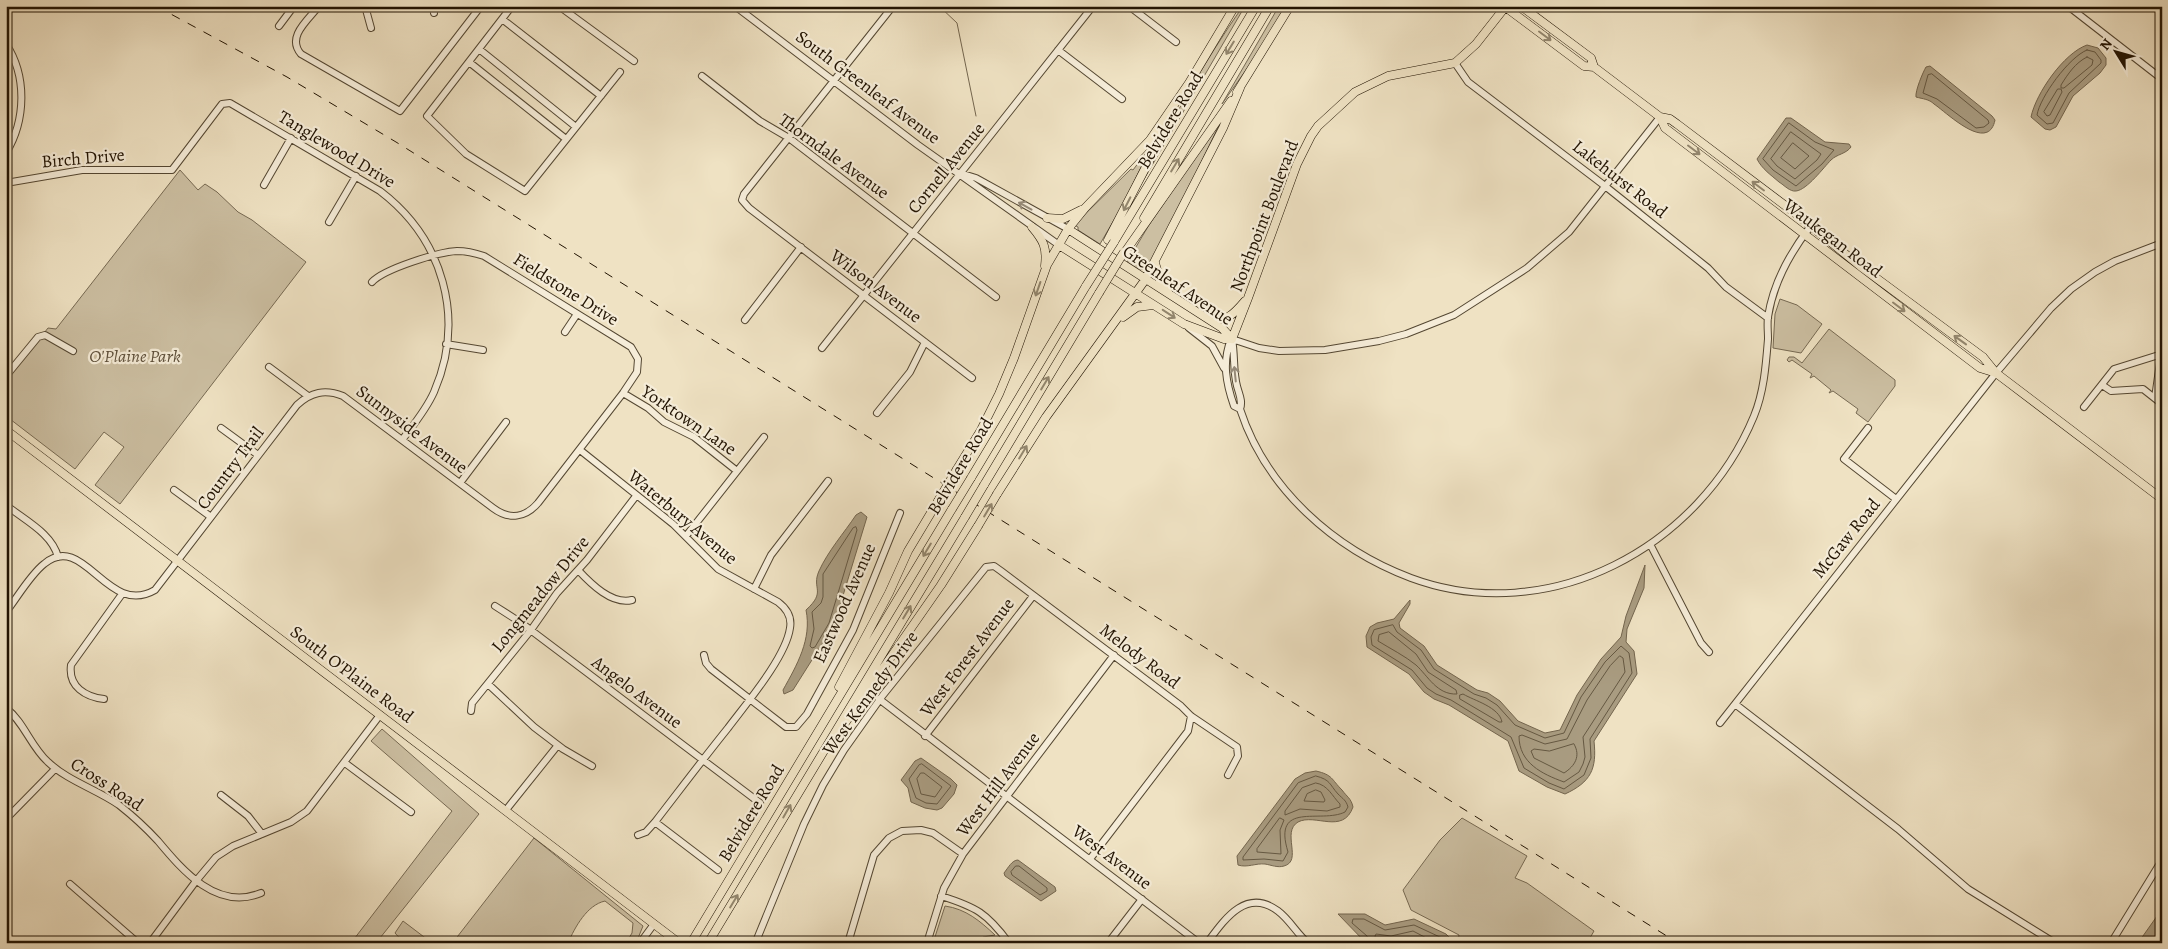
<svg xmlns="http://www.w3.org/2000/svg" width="2168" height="949" viewBox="0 0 2168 949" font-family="Alegreya,serif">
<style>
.green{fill:#ccbfa2;stroke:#766952}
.water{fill:#a99c81;stroke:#73654e}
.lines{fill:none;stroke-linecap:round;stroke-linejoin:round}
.shore{stroke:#655842;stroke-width:1}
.stream{stroke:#73654e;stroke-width:1}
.minor-casing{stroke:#544732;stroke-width:8}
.major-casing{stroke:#211302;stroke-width:9}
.minor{stroke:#f5ecd8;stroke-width:6}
.major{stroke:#efe2c3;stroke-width:8}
.rail{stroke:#211302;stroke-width:1;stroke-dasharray:9 9;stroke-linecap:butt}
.major-bridge-casing{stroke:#211302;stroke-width:9;stroke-linecap:butt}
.major-bridge{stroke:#efe2c3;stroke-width:8}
.oneway{stroke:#92856c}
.oneway2{stroke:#968a78}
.labels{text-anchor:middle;stroke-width:4.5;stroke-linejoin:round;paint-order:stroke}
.street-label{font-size:18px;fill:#211302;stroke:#f5ecd8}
.park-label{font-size:18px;font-style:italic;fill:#5d4f3a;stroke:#f5ecd8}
</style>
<rect width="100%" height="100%" fill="#efe2c3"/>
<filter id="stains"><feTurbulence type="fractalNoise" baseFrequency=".004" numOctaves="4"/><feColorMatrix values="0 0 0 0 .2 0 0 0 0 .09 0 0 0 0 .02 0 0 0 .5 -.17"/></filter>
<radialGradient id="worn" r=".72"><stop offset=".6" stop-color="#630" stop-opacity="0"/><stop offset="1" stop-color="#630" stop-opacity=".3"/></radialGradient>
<path class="green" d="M1243,6h2l-105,180c29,-63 64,-124 103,-180z
M1279,6h7l-33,54 -31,44z
M1223,117l-75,155 -4,-3 -4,1 -13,-8 22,-37z
M1148,150l1,1 -28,57 -21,36 -22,-14v-3l-4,-2 57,-56 2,1z
M180,170l18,20 7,-6 12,8 21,20 14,8 54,42 -186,242 -25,-19 29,-38 -20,-15 -29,37 -69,-53v-35l42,-53 8,1z
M1780,299l17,6 25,19 -21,29 -28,-5 2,-34z
M1829,329l66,51v6l-27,36 -12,-9 2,-4 -25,-18 -4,2 2,-3 -17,-14 -4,2 2,-4 -20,-14 -3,2 -2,-2 2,-3h5l8,6z
M382,729l97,85 -103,129h-25l101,-132 -81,-70z
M1462,818l65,38 -12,22 12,5 67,48 -7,12h-129l1,-8 -48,-25 -8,-20 37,-50z
M534,838l109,88 -7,17h-10l6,-10 1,-10 -28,-22c-18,4 -30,26 -37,42h-118l4,-2z
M945,906c21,3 35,15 50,29l-12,2 -6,6h-44z
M403,921l29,22h-28l-9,-10z"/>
<path class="water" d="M2087,45l11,3 8,10v7l-6,8 -27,23 -17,31 -6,3 -5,-1 -14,-12c5,-24 33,-64 56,-72z
M1930,66l62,50 3,4c-7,34 -49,-8 -61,-16 -5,-5 -11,-5 -18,-7 -1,-6 7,-25 10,-30z
M1786,118h5l34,24 24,2 2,3c-5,7 -14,7 -20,13 -7,7 -24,30 -35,31 -6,1 -12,-6 -17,-9 -8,-7 -17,-13 -22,-23z
M861,512l6,5 -33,108 -41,65 -9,4 -1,-4c14,-25 29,-51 23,-80 21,-19 5,-21 13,-39 9,-20 25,-38 37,-56z
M1645,565l-1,23 -17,41 -1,13 8,9 3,23 -43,67c3,28 -3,41 -29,53l-18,-7 -28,-16 -11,-30 -59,-36 -15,-6 -10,-7 -15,-18 -42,-27 -1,-11 4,-9 7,-4 17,-4 16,-19v4l-11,19 1,5 24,18 13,19 40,25 11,3 12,8 18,20 27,12 15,-3 17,-35 24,-36 20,-22 5,-21z
M921,758l30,21 6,6 -3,9 -12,14 -5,2 -12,-2 -14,-6 -3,-14 -7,-8 14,-19z
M1316,771c17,4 15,8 26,19 5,7 9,8 11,17 -10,28 -38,6 -55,15 -17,10 5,39 -14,44 -6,2 -13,-1 -19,-2 -9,-1 -18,4 -27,1l-1,-9 58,-77 10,-6z
M1018,860l37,27 1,4 -15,10 -36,-25 -1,-3c4,-5 8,-13 14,-13z
M2162,909v34h-24z
M1338,914h27l20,11 29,-6 32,15 4,4 -3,5h-81z"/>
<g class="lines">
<path class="shore" d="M2087,50l8,2 6,8v3l-32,30 -16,30 -6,1 -10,-9c3,-18 32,-58 50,-65z
M2087,57l6,3 -1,5 -28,23h-3v-3c7,-11 14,-22 26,-28z
M1932,74l56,46 1,3 -5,4 -8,1 -39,-29 -14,-6 5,-18z
M2058,89h3l1,3 -12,23 -3,1 -3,-4z
M1789,123l26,19 19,8 -12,14 -26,22 -23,-16 -10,-11z
M1791,132l30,22 -4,6 -22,19 -18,-13 -6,-7z
M1793,143l16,13 -14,13 -14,-11z
M856,527l1,3 -28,93 -14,24 -3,1 -2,-2 4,-17 -2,-17 9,-9 2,-6v-23l30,-46z
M1393,625l4,7 24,18 13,19 40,25 12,4 11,7 18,20 30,13 19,-5 17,-36 24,-35 16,-16 8,7 3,20 -42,66 1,19 -7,17 -20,14 -15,-6 -25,-15 -13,-31 -60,-37 -15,-6 -9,-6 -15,-18 -40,-25 -1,-8 3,-7z
M1389,632l27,22 12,18 28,18 1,4c-20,1 -29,-18 -41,-29 -11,-9 -25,-16 -38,-24l1,-6z
M1620,656l3,2 2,14 -42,65 2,20 -2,7 -4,8 -15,10c-22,-8 -45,-19 -45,-46l3,-1 23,9 22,-5 20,-39 23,-34z
M1460,695l3,-1c12,7 36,13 39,28h-3l-39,-23z
M1574,744c7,12 1,22 -10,29l-30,-15 -3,-7 3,-2 15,2z
M922,764l29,22 -14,18 -11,-1 -10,-5 -7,-19 10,-14z
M921,773h3l18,14 -7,10 -14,-3 -4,-15z
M1316,776c15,4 13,8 22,18 5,5 8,6 10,13l-3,5c-24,12 -73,-12 -57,40l-5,9 -19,-2 -21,1v-3l55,-74z
M1316,783c12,2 16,13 24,21v3l-13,4 -27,-2 -15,6v-4l17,-23z
M1316,790l5,2 4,8 -1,2 -20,-1 3,-7z
M1280,818l4,2 -4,10 1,24 -24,-2v-3z
M1016,866h3l28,22v3l-7,4 -28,-20 -1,-3z
M1369,943l-2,-7 -15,-13 1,-4h11l21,11 29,-5 28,13 2,5
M1376,943l-1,-7 1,-2 15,2 22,-5 23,12"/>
<path class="stream" d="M939,6l18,17 19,93"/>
<g class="minor-casing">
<path id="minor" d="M319,6c-11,14 -33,31 -18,48l99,57 81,-105
M365,6l6,22
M433,6l1,7
M512,6l-85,110 39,38 59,37 95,-119
M559,6l75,55
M735,6l183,139 141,100
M893,6l-149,188 -2,6 7,8 223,170
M1129,6l47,36
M2068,6l94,73
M502,19l99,77
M279,26l15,-20
M6,44c21,32 20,76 0,109
M479,49l97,78
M1058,50l64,49
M469,62l97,77
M1455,63l13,19 137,104 103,82 18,19 42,31
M702,76l58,45 29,17 207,159
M963,174l13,4 92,51
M6,183l76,-13h90l50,-66 8,-1 150,88c63,48 86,127 54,201 -8,18 -20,32 -32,48
M264,185l27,-47
M329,222l27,-46
M745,320l56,-73
M1189,328l23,18 12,22
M565,332l12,-18
M1231,339c-9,23 -5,44 3,67l6,3
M1232,339c3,16 1,32 5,47 2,8 6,15 3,23 26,80 94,140 171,169 138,51 289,-31 343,-162 10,-24 12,-52 14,-77 0,-8 -1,-15 0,-22 5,-33 22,-64 42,-90
M1232,339l27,9 20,3 46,-1 54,-9 27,-7 48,-19 73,-47 42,-36 91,-115
M446,344l37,6
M822,348l271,-342
M269,367l39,29
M6,376l32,-39 7,-2 28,16
M2102,385l9,6 32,-2 19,15
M623,393l25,15 16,14 30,15 43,34
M2155,398l6,-43
M2084,407l30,-38 48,-15
M877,413l33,-41 15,-30
M221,428l37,27
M1868,428l-24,31 52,40
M580,450l93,74 45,45 60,33c8,6 14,15 12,26 -4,29 -44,76 -62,100 -25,31 -49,63 -73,94l-9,10 -8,3
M460,483l46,-61
M174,490l37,27
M6,505c18,15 46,28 52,52
M686,536l78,-99
M1650,544l51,99 8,9
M578,570c13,14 34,35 54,30
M754,589l17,-34 57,-74
M495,606l25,16 240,181
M6,612c11,-14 24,-37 38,-48 40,-34 63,54 111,26l142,-185c14,-13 28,-16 46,-9l150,112c16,12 32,10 45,-5l85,-110 14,-21 1,-13 -7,-12 -147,-91c-9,-3 -18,-5 -27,-5 -19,1 -73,18 -85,31
M704,655l2,8 5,6 75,58h10l11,-13 46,-84 47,-117
M488,684l46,43 29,22 29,17
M104,699c-18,-2 -36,-12 -33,-34l51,-71
M879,699l320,244
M1735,704l163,125 70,60 87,54
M6,708c18,14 25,39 42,54 20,19 48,27 71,43 14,11 27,23 39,36 25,30 59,70 103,52
M471,711l1,-8 59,-73 26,-37 30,-33 49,-64
M1720,723l276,-350 55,-65 20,-19 24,-17 20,-11 47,-18
M925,736l108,-140
M345,763l66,49
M221,795l27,21 14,18
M506,810l52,-65
M6,819l49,-50
M655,822l63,48
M1090,859l98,-128 3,-15
M70,884l68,59
M941,896c35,11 46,17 68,47
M150,943l46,-62 20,-24 17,-11 58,-24 16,-11 73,-96
M640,943l14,-19
M751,943l6,-4 47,-115 19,-39 21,-35 39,-55 103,-128 8,-1 7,5 180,135 10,10 46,31 1,9 -10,19
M848,943l26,-88 15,-17 13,-7 19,-1 12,3 30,21
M927,943l17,-55 19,-34 151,-199
M1108,943l34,-44
M1207,943c17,-23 39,-56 71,-32 12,9 19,23 30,32
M2111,943l51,-83"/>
</g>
<g class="major-casing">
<path id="major" d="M1504,6l80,60 10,1
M1521,6l70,52 3,9 66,50 10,2 7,5 122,92 61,50 123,91 13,16 166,126
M1237,92l53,-86
M1660,117l5,11 315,240 16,5
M1047,218l16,1 18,-9
M1144,218l126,-212
M1032,227c12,14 15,21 13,39
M1068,229l154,99 10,11
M1108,240l67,-129
M1114,242l142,-236
M1059,245l125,79 40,15h8
M1125,252l106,-151
M1155,263l6,20 7,9
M1123,317l14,-10 16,-2
M1209,319c18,3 25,-5 36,-18
M1232,339l16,-41 49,-134 14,-28 7,-10 37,-34 33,-16 67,-13 21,-19 30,-38
M6,430l673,513
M957,469l24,-39 18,-36 15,-36 33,-93 21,-36 17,-21 65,-68 39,-57 46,-77
M971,478l115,-192
M984,485l115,-192
M997,494l49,-77 99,-137 78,-152 17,-40
M839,687l50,-94 19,-42 30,-50
M845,723l96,-138 37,-59
M691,943l261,-434
M708,943l257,-426"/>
</g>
<use href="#minor" class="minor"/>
<use href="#major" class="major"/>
<path class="rail" d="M156,6l131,71 109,65 1282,801"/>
<g class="major-bridge-casing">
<path id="major-bridge" d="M1086,286l28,-44
M1099,293l25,-41
M938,501l19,-32
M952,509l19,-31
M965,517l19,-32
M978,526l19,-32"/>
</g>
<use href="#major-bridge" class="major-bridge"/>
</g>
<defs><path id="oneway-shaft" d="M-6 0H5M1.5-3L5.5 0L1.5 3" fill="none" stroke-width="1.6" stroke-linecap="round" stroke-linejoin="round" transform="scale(1.25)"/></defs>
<g class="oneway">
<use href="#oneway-shaft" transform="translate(1545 36) rotate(37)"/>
<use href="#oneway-shaft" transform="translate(1230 48) rotate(121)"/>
<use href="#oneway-shaft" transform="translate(1694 150) rotate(37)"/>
<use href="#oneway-shaft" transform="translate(1175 165) rotate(-59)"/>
<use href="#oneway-shaft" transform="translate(1758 186) rotate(-143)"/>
<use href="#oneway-shaft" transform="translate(1127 204) rotate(117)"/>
<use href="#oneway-shaft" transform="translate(1038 289) rotate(109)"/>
<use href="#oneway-shaft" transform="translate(1899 307) rotate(37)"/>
<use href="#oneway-shaft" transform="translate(1169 314) rotate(33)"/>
<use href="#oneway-shaft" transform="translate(1960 340) rotate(-144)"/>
<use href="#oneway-shaft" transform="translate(1045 383) rotate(-59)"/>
<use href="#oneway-shaft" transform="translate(1023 452) rotate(-59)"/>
<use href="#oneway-shaft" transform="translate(988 510) rotate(-59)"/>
<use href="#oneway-shaft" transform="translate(927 550) rotate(121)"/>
<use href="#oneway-shaft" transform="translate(907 612) rotate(-59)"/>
<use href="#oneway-shaft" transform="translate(787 811) rotate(-60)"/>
<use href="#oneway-shaft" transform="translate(734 901) rotate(-59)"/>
</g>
<g class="oneway2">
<use href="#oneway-shaft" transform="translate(1025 206) rotate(-151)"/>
<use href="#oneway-shaft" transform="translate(1235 374) rotate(-96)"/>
</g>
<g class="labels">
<g class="street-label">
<text transform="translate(868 87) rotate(37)" y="6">South Greenleaf Avenue</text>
<text transform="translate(1170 120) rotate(-59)" y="6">Belvidere Road</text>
<text transform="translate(337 149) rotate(31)" y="6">Tanglewood Drive</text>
<text transform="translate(834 156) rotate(36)" y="6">Thorndale Avenue</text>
<text transform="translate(83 158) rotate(-5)" y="6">Birch Drive</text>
<text transform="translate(946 168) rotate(-51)" y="6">Cornell Avenue</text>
<text transform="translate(1620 179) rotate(38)" y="6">Lakehurst Road</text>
<text transform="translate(1264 216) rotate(-69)" y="6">Northpoint Boulevard</text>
<text transform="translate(1833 238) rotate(37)" y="6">Waukegan Road</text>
<text transform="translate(1178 285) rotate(34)" y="6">Greenleaf Avenue</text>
<text transform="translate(876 286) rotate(37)" y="6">Wilson Avenue</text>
<text transform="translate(566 289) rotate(32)" y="6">Fieldstone Drive</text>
<text transform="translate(689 420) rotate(34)" y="6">Yorktown Lane</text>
<text transform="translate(412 429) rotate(37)" y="6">Sunnyside Avenue</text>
<text transform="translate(960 466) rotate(-59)" y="6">Belvidere Road</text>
<text transform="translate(230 468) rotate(-53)" y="6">Country Trail</text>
<text transform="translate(683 517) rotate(40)" y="6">Waterbury Avenue</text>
<text transform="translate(1846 538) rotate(-51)" y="6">McGaw Road</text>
<text transform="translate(540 594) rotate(-51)" y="6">Longmeadow Drive</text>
<text transform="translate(844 603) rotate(-66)" y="6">Eastwood Avenue</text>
<text transform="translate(1140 656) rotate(37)" y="6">Melody Road</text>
<text transform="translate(967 657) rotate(-53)" y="6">West Forest Avenue</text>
<text transform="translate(352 674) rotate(37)" y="6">South O'Plaine Road</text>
<text transform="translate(637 692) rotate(37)" y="6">Angelo Avenue</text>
<text transform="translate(870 693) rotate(-54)" y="6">West Kennedy Drive</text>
<text transform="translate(107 784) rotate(33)" y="6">Cross Road</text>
<text transform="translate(998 784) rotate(-53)" y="6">West Hill Avenue</text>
<text transform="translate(751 813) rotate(-59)" y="6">Belvidere Road</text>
<text transform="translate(1112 857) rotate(37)" y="6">West Avenue</text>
</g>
<g class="park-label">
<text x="135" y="362">O'Plaine Park</text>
</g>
</g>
<rect width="2168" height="949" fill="none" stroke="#efe2c3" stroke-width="25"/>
<rect x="8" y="8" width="2153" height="934" fill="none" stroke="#211302" stroke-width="2.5"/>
<rect x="12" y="12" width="2143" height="924" fill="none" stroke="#211302"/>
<g transform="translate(2116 52) rotate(307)" stroke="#f5ecd8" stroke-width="4" paint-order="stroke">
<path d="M0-4L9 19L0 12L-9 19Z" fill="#211302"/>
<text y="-8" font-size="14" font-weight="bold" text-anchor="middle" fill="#211302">N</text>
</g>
<rect width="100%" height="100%" filter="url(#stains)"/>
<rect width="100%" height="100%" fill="url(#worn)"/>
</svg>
